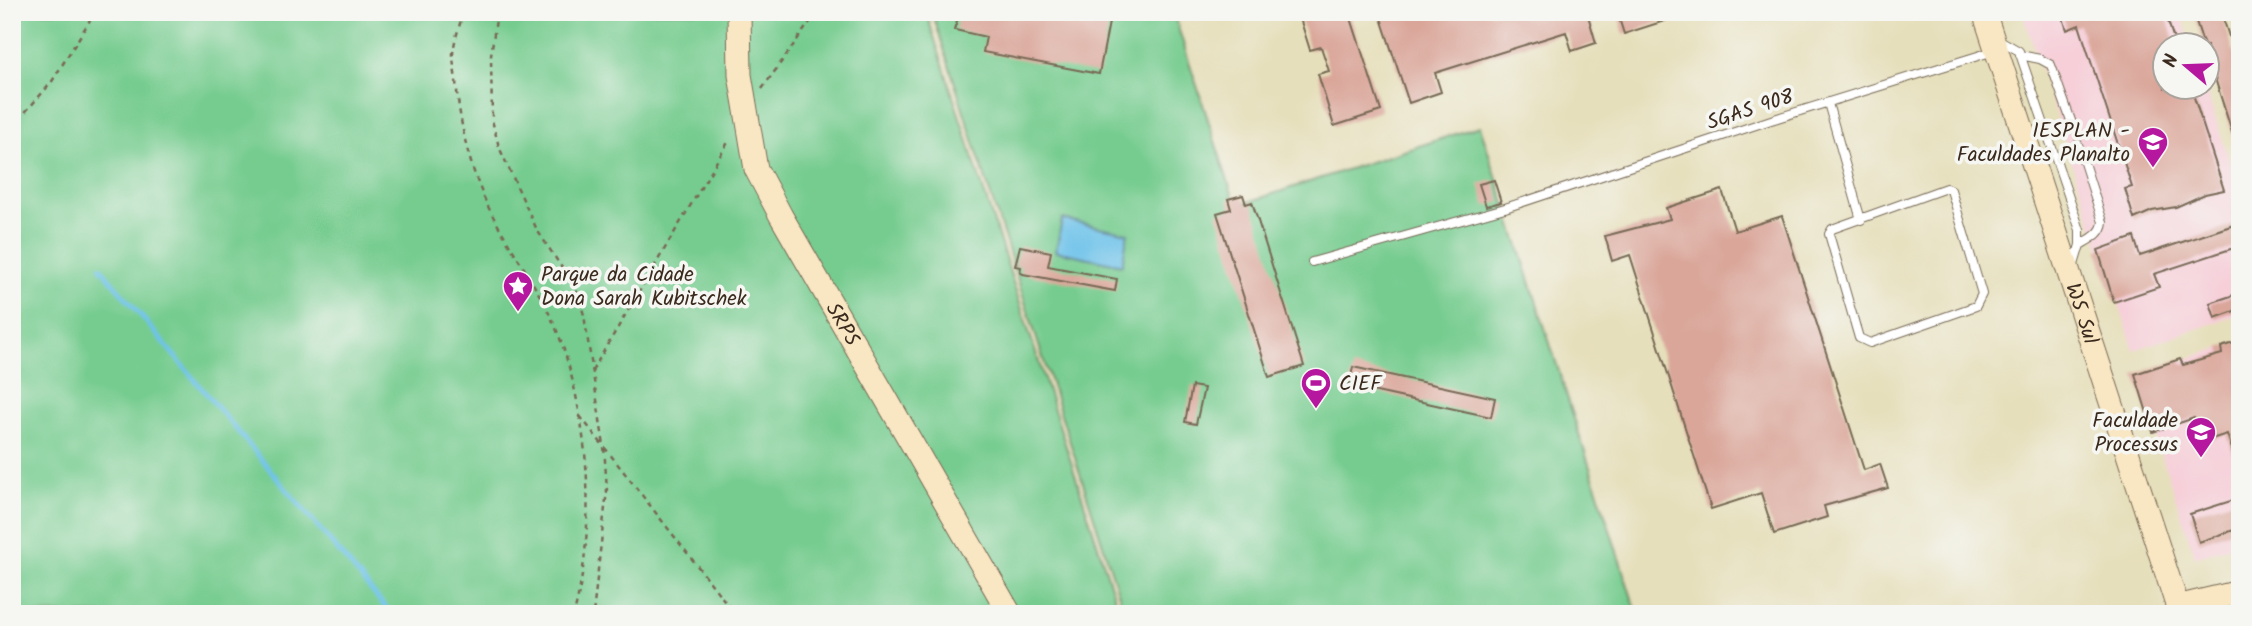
<svg xmlns="http://www.w3.org/2000/svg" width="2252" height="626" viewBox="0 0 2252 626" font-family="Kalam,sans-serif">
<style>
.built{fill:#f6cfd9}
.green{fill:#76cc8f;stroke:#587b56;stroke-width:2}
.water{fill:#6ec2ea;stroke:#547684;stroke-width:2}
.lines{fill:none;stroke-linecap:round;stroke-linejoin:round}
.stream{stroke:#6ec2ea;stroke-width:4.5}
.building{fill:#daa69a}
.lane-casing{stroke:#776955;stroke-width:10}
.secondary-casing{stroke:#776955;stroke-width:25}
.path{stroke:#776955;stroke-width:2.5;stroke-dasharray:5 5;stroke-linecap:butt}
.lane{stroke:#fff;stroke-width:8}
.secondary{stroke:#f9e7c3;stroke-width:23}
.labels{text-anchor:middle;stroke-width:7;stroke-linejoin:round;paint-order:stroke}
.street-label{font-size:21px;fill:#3b2a1e;stroke:#f6f6f2}
.poi-label{font-size:21px;fill:#3b2a1e;stroke:#f6f6f2;text-anchor:end}
</style>
<rect width="100%" height="100%" fill="#f6f6f2"/>
<filter id="ink" filterUnits="userSpaceOnUse"><feTurbulence type="fractalNoise" baseFrequency=".0143" numOctaves="2"/><feDisplacementMap in="SourceGraphic" scale="14" xChannelSelector="R" yChannelSelector="G"/><feConvolveMatrix kernelMatrix="1 2 1 2 8 2 1 2 1" color-interpolation-filters="sRGB"/></filter>
<filter id="wash" filterUnits="userSpaceOnUse"><feTurbulence type="fractalNoise" baseFrequency=".00686" numOctaves="4" result="noise"/><feDisplacementMap in="SourceGraphic" scale="28" xChannelSelector="R" yChannelSelector="G"/><feGaussianBlur stdDeviation="1.57" result="paint"/><feColorMatrix in="noise" values="0 0 0 0 0 0 0 0 0 0 0 0 0 0 0 0 0 1.4 0 .05"/><feComposite in="paint" operator="in"/></filter>
<g filter="url(#wash)">
<rect width="100%" height="100%" fill="#e6dfbb"/>
<path class="built" d="M2022,12h158l11,33 -27,1v42h41l35,104v122l-106,36z
M2240,342v201l-45,14 -60,-182z"/>
<path class="green" d="M12,12h914l194,602h-1108z
M932,12h241l63,194 244,-80 157,488h-512z"/>
<path class="water" d="M1062,219l66,14 -6,32 -66,-14z"/>
<g class="lines">
<path class="stream" d="M100,267l291,347"/>
</g>
<g id="blocks">
<path class="building" d="M959,12h152l-12,62 -116,-22 3,-15 -31,-7z
M1298,12h51l32,99 -47,15 -16,-52 11,-3 -8,-24 -11,3z
M1379,12h208l9,31 -24,8 -6,-19 -131,41 6,19 -32,11z
M1617,12h66v3l-59,19z
M2061,12h104l11,34h-11v42h26l33,102 -19,4 -29,13 -24,4 -18,8 -9,-30 7,-2 -53,-162 -12,5z
M2193,12h28l19,58v78h-3l-30,-95v-7h-3z
M1494,180l7,22 -15,4 -7,-22z
M1722,190l13,41 47,-15 82,254 16,-6 8,24 -64,18 3,11 -53,17 -13,-41 -50,16 -81,-254 -18,6 -7,-25 65,-17 -4,-11z
M1243,195l3,9 6,-2 52,164 -35,11 -52,-164 14,-4 -3,-10z
M2240,223v23l-86,28 5,13 -45,15 -16,-52 36,-13 6,19z
M1020,246l31,6 -3,14 69,13 -2,12 -92,-17 -3,-2 1,-5 -6,-1z
M2240,293v16l-25,9 -5,-15z
M2240,341v124h-3l-10,-31 -25,8 -8,-24 -41,14 -18,-58 45,-15 3,6 39,-11 -1,-7z
M1353,367l142,31 -4,19 -142,-31z
M1192,386l12,2 -8,36 -11,-2z
M2240,498v30l-41,14 -9,-28z"/>
</g>
</g>
<g filter="url(#ink)">
<use href="#blocks" fill-opacity="0" stroke="#776955" stroke-width="2"/>
<g class="lines">
<g class="lane-casing">
<path id="lane" d="M1998,39l21,12 61,179v15l-7,23
M2020,55l20,4 11,6 23,64
M1828,103l33,117
M2078,144l25,78c-1,12 -13,17 -23,23
M1946,188l5,2 31,104 -6,12 -106,37 -11,-5 -30,-104 3,-5z
M1312,262l193,-54 266,-88 223,-69"/>
</g>
<g class="secondary-casing">
<g id="secondary">
<path id="s1" d="M739,12l1,63 16,94 25,47 229,398"/>
<path id="s2" d="M1984,12l196,602"/>
<path d="M2177,607l63,-15"/>
</g>
</g>
<path class="path" d="M463,12c-3,14 -9,28 -10,42 0,8 2,18 3,27 4,47 15,95 38,137 24,43 55,85 70,132 26,83 32,179 10,264
M497,12l-6,43 1,65 7,27 38,83 39,59 8,26 20,131 3,44 -14,124
M12,16l4,-4
M762,89l55,-77
M12,127l39,-44 44,-71
M592,371l138,-232
M580,416l155,198"/>
<use href="#lane" class="lane"/>
<use href="#secondary" class="secondary"/>
</g>
</g>
<defs>
<g id="university-pin" transform="scale(1.575)"><path d="M0 17L-7.5 6A9.5 9.5 0 1 1 7.5 6Z" fill="#b5179e" stroke="#f6f6f2"/><path d="M0-5L7-2L0 1L-7-2ZM-4 1L0 2.5L4 1V4Q0 6-4 4Z" fill="#fff"/></g>
<g id="sight-pin" transform="scale(1.575)"><path d="M0 17L-7.5 6A9.5 9.5 0 1 1 7.5 6Z" fill="#b5179e" stroke="#f6f6f2"/><path d="M0-6L1.8-2.2L6-1.7L2.9 1.2L3.7 5.4L0 3.3L-3.7 5.4L-2.9 1.2L-6-1.7L-1.8-2.2Z" fill="#fff"/></g>
<g id="stadium-pin" transform="scale(1.575)"><path d="M0 17L-7.5 6A9.5 9.5 0 1 1 7.5 6Z" fill="#b5179e" stroke="#f6f6f2"/><path d="M0-5a6.5 5 0 1 0 0 10a6.5 5 0 1 0 0-10ZM-3.5-1.8h7v3.6h-7Z" fill="#fff"/></g>
</defs>
<g fill-rule="evenodd">
<use href="#university-pin" x="2153" y="142"/>
<use href="#sight-pin" x="518" y="286"/>
<use href="#stadium-pin" x="1316" y="383"/>
<use href="#university-pin" x="2201" y="432"/>
</g>
<g class="labels">
<g class="street-label">
<text transform="translate(1750 109) rotate(-18)" y="7">SGAS 908</text>
<text dy="7" stroke="none"><textPath href="#s2" startOffset="317">W5 Sul</textPath></text>
<text dy="7" stroke="none"><textPath href="#s1" startOffset="336">SRPS</textPath></text>
</g>
<g class="poi-label">
<text x="2130" y="137">IESPLAN -<tspan x="2130" dy="24">Faculdades Planalto</tspan></text>
<text x="541" y="281" text-anchor="start">Parque da Cidade<tspan x="541" dy="24">Dona Sarah Kubitschek</tspan></text>
<text x="1339" y="390" text-anchor="start">CIEF</text>
<text x="2178" y="427">Faculdade<tspan x="2178" dy="24">Processus</tspan></text>
</g>
</g>
<rect width="2252" height="626" fill="none" stroke="#f6f6f2" stroke-width="42"/>
<g transform="translate(2186 66) rotate(289)"><circle r="33" fill="#f6f6f2" stroke="#aba49d" stroke-width="2"/>
<path d="M0-5L12 26L0 18L-12 26Z" fill="#b5179e"/>
<text y="-10" font-size="19" font-weight="bold" text-anchor="middle" fill="#3b2a1e">N</text>
</g>
</svg>
